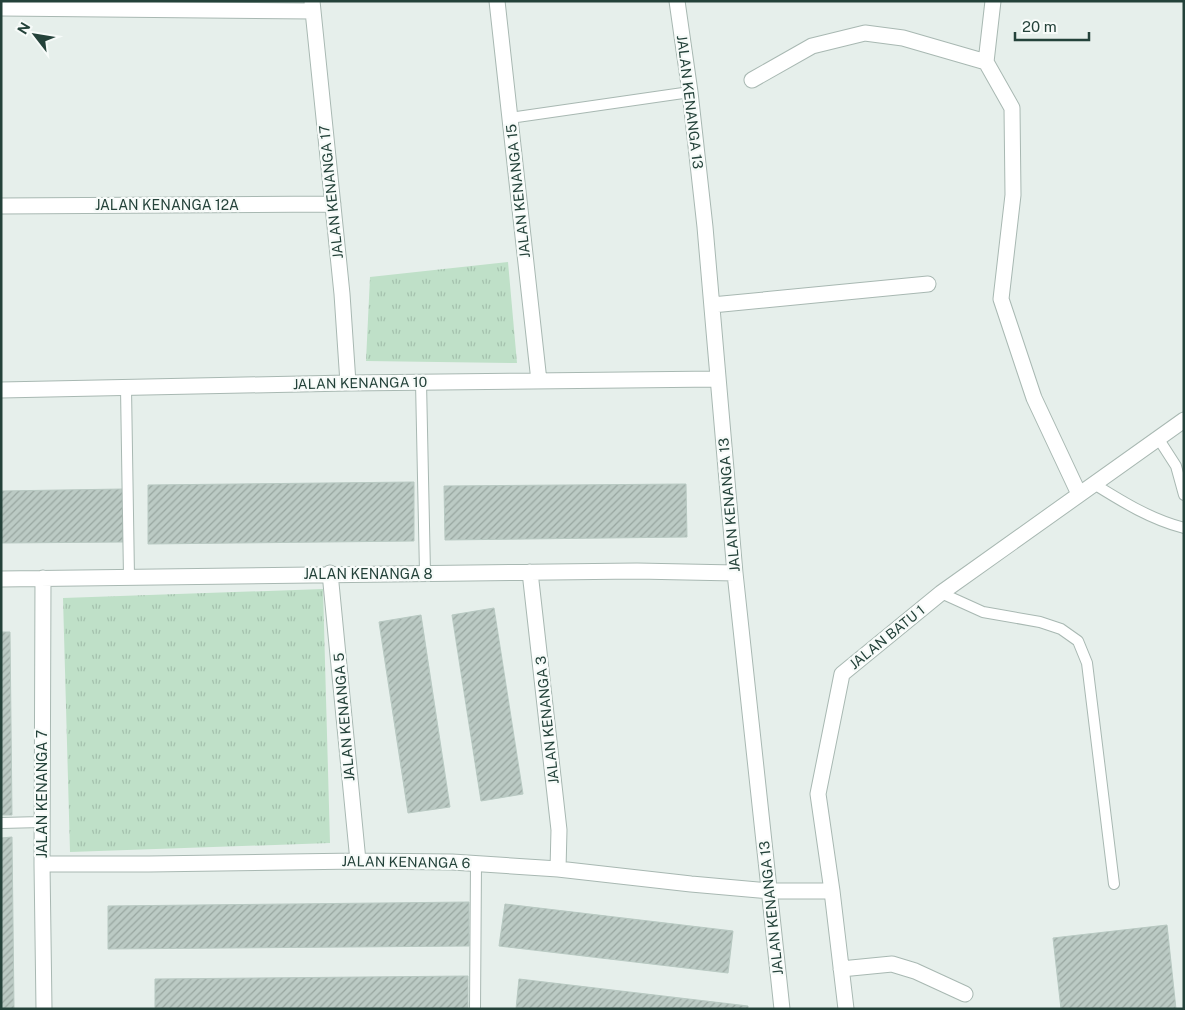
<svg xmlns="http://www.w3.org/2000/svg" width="1185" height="1010" viewBox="0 0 1185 1010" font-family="'Public Sans',sans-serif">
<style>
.grass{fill:url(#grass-tufts)}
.building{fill:url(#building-hatch);stroke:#b8c9c2}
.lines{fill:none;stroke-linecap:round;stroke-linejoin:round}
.service-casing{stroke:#a8b8b2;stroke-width:12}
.minor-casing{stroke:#a8b8b2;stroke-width:17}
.service{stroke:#fff;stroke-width:10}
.minor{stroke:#fff;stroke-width:15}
.labels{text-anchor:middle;stroke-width:4.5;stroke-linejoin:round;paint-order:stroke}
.street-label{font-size:14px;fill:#24423a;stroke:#f7fbf9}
</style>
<defs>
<pattern id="grass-tufts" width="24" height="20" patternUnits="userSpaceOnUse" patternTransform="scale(1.25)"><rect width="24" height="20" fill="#bfe0c8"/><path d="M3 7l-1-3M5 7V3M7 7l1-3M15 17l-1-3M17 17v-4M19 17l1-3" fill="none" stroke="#a4c1ad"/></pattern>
<pattern id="building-hatch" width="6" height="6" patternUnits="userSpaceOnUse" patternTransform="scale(1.25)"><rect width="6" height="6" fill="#bbcac4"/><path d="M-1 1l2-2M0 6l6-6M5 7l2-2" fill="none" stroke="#98a6a0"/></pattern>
</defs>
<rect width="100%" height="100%" fill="#e6efeb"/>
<path class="grass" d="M508,262l9,101 -151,-2 4,-84z
M323,589l7,254 -260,9 -7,-254z"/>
<path class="building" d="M414,482v59l-266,3v-59z
M686,484l1,53 -242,3 -1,-54z
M123,489v53l-122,1v-52z
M494,608l29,186 -42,7 -29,-186z
M421,615l29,192 -42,6 -29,-191z
M1,632h9l2,183h-11z
M12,837l2,172h-13v-171z
M469,902v44l-361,3v-43z
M505,904l228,27 -5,42 -229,-27z
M1167,925l9,84h-115l-8,-71z
M468,976v33h-313v-30z
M519,979l229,27v3h-232z"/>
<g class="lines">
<g class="service-casing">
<path id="service" d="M510,118l180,-26
M421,382l4,191
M126,388l3,189
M1158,438l18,28 8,29
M1094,484c29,18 56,35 90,44
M941,593l42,19 57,10 21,7 17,12 9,22 27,221
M1,823l41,-1
M475,1009l1,-146"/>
</g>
<g class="minor-casing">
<path id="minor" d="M312,1l30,293 6,89
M497,1l42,380
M677,1l13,91 15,135 30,346 47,436
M993,1l-7,61 26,46 1,87 -12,104 33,99 45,96
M1,8l312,3
M752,80l60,-34 53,-13 38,5 83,24
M1,206l332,-2
M712,305l216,-21
M1,390l347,-7 370,-4
M530,572l29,258 -1,39
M330,573l28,288
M43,578l-1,286 2,145
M1,579l636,-8 98,2
M42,864h107l209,-3 94,1 106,7 133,15 78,7h63
M841,969l51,-5 23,7 50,23
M846,1009l-14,-118 -14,-97 24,-120 99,-81 243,-173"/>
</g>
<use href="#service" class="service"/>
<use href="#minor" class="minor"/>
</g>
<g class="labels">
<g class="street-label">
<text transform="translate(690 102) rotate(83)" y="5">JALAN KENANGA 13</text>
<text transform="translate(518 191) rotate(-96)" y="5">JALAN KENANGA 15</text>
<text transform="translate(331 192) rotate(-96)" y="5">JALAN KENANGA 17</text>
<text x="167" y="210">JALAN KENANGA 12A</text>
<text transform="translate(360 383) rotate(-1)" y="5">JALAN KENANGA 10</text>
<text transform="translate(729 505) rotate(-95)" y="5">JALAN KENANGA 13</text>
<text x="368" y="579">JALAN KENANGA 8</text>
<text transform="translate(887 637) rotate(-39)" y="5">JALAN BATU 1</text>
<text transform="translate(344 717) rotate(-95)" y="5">JALAN KENANGA 5</text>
<text transform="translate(547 720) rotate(-96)" y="5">JALAN KENANGA 3</text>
<text transform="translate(42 794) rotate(-90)" y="5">JALAN KENANGA 7</text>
<text transform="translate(406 862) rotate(1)" y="5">JALAN KENANGA 6</text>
<text transform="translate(771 908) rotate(-96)" y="5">JALAN KENANGA 13</text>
</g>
</g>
<rect width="1185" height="1010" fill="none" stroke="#24423a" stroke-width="5"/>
<g transform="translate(35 35) rotate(301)" stroke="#f7fbf9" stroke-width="4" paint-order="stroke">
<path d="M0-4L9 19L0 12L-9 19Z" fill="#24423a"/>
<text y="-8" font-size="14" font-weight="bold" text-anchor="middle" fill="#24423a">N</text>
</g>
<path d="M1015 32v8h74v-8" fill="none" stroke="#24423a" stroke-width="2.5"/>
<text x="1022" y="32" font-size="15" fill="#24423a" stroke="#f7fbf9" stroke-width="4" paint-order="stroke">20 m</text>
</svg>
